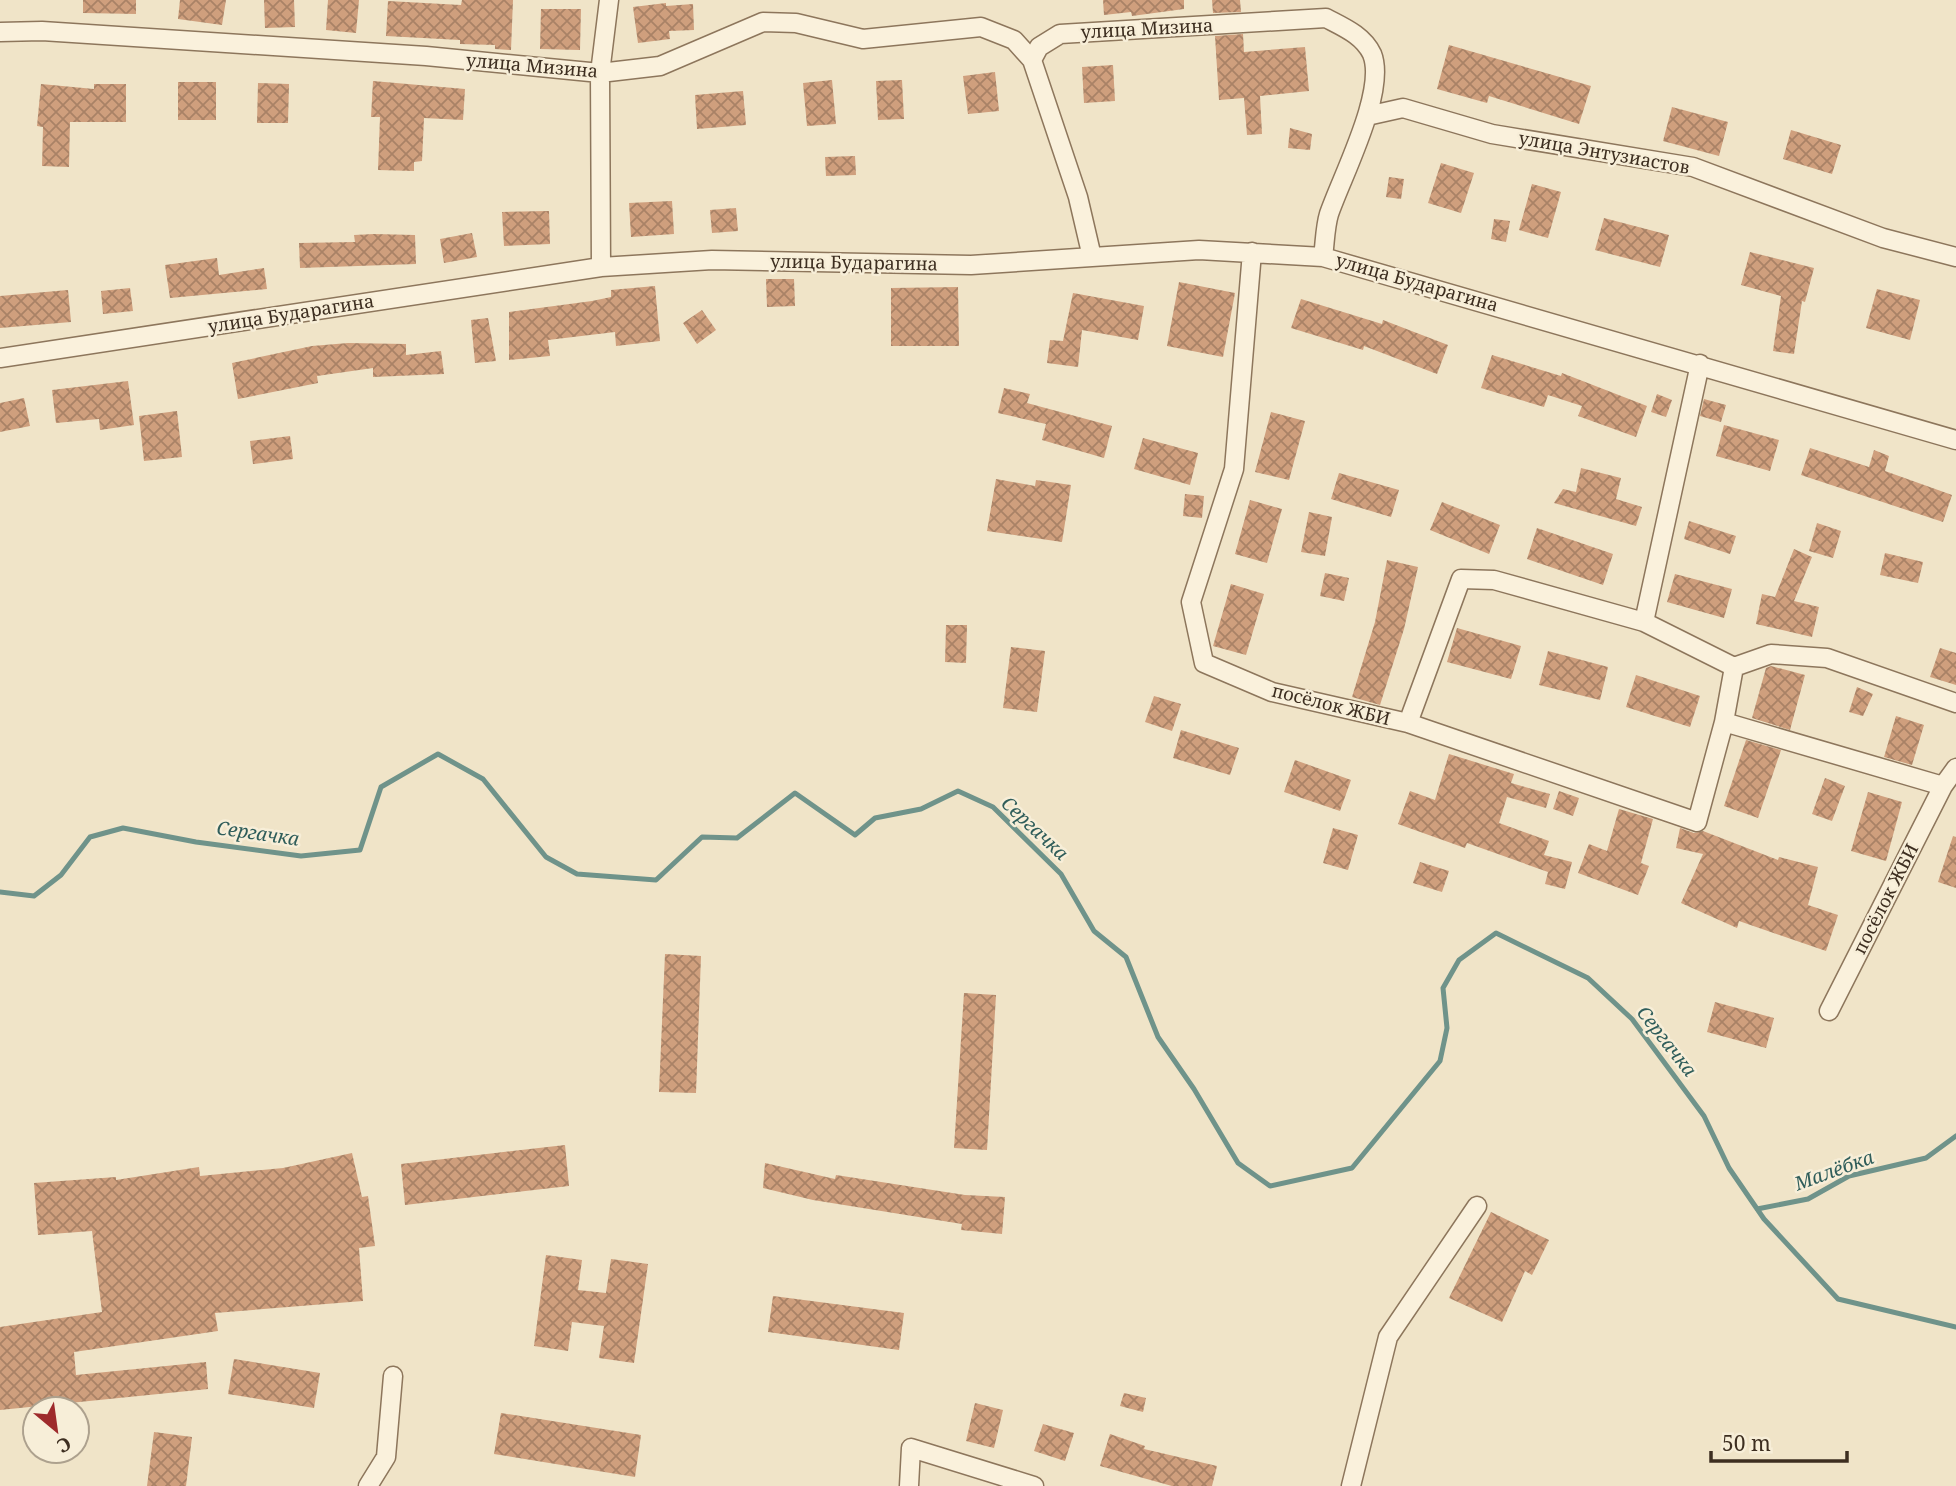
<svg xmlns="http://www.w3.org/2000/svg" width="1956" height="1486" viewBox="0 0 1956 1486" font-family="'Noto Serif',serif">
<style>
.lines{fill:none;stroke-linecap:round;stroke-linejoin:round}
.stream{stroke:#6f938a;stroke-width:5}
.building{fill:url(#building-cross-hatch)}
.street-casing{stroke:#8d765c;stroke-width:21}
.street{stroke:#faf1dc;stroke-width:18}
.labels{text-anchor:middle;stroke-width:5;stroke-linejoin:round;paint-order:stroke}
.street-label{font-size:18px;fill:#3d2e20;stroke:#f7eed8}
.water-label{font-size:19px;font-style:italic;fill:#2f5d5a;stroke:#f7eed8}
</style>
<defs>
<pattern id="building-cross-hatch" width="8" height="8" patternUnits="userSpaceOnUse" patternTransform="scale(1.75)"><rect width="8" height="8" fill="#cf9f7d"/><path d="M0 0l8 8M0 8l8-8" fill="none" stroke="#a98266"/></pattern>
</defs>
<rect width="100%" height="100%" fill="#f0e4c8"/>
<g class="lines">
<path class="stream" d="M0,892l34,4 27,-21 29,-38 33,-9 73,14 105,14 59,-6 21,-63 57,-33 45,25 63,78 31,17 79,6 46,-43 35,1 58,-45 60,42 20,-17 46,-9 37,-18 35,16 68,67 33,57 32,26 32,80 36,52 44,74 32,23 82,-18 88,-107 7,-33 -4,-40 16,-28 37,-27 92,45 44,41 72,97 25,52 35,51 74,80 118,28
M1757,1209l51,-10 41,-23 77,-18 30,-22"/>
</g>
<path class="building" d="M83,0h53v14l-53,-1z
M180,0h46l-4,25 -44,-6z
M264,0h30l1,27 -30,1z
M328,0h31l-3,33 -30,-3z
M462,0h51l-2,50 -16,-1v-4l-35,-1v-4l-74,-4 2,-35 73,4z
M1103,0h81v9l-52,7 -1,-4 -27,3z
M1212,0h28l1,12 -28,1z
M666,3v3l27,-2 1,26 -25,1 1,8 -32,4 -5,-36z
M541,9h40l-1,41 -40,-1z
M1243,34l1,18 61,-5 4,44 -49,5 2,38 -15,1 -3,-37 -25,2 -4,-64z
M1449,45l142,41 -12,38 -90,-28 -2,7 -50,-14z
M1113,65l2,36 -31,2 -2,-36z
M995,72l4,39 -31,3 -5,-38z
M832,80l4,44 -29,2 -4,-43z
M902,80l2,39 -26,1 -2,-39z
M373,81l92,8 -2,31 -39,-2 -2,43 -8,1v9l-36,-1 2,-53h-9z
M178,82h38v38h-38z
M258,83l31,1 -1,39h-31z
M41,84l53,5v-5h32v38h-56l-1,45 -27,-1 1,-39 -6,-1z
M743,91l3,34 -49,4 -2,-34z
M1672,107l56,15 -9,34 -56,-15z
M1290,128l22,6 -2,16 -22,-2z
M1791,130l50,15 -9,29 -49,-15z
M855,156l1,19 -30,1 -1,-19z
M1441,163l33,10 -13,40 -33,-10z
M1389,177l15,2 -3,20 -15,-2z
M1532,184l29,8 -13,46 -29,-8z
M672,201l2,33 -43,3 -2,-34z
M736,208l2,23 -26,2 -2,-23z
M549,211l1,33 -46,2 -2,-34z
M1604,218l65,17 -9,32 -65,-17z
M1494,219l16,2 -4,21 -15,-3z
M472,233l5,24 -33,6 -4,-24z
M374,234l41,1 1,29 -116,4 -1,-25 56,-1 -1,-7z
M1750,252l64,16 -9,34 -3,-1 -8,53 -21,-3 8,-55 -40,-11z
M217,258l2,17 45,-7 3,21 -97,9 -5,-33z
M766,279h28l1,27 -28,1z
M1179,282l56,11 -12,64 -56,-11z
M655,286l5,55 -44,5 -1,-14 -67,8 2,16 -41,4v-48l83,-11 19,-4v-7z
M958,287l1,59h-68v-58z
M130,288l3,23 -30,3 -2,-23z
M1877,289l43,11 -10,40 -44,-12z
M68,290l3,32 -71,6v-32z
M1073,293l71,13 -6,34 -56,-10 -4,37 -31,-4 3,-23 13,1z
M1301,299l81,25 1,-4 65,25 -11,29 -73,-28 -1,4 -72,-22z
M702,310l14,20 -19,14 -14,-21z
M488,318l8,43 -21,2 -4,-43z
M348,343l58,1v11l35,-4 3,23 -71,3v-9l-56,8 1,7 -80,16 -6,-36 80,-17z
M1492,355l69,21 1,-3 85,33 -11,31 -58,-21 4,-10 -34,-11 -4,12 -63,-19z
M128,381l6,44 -34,5 -1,-11 -43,4 -4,-33z
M1004,388l26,6 -3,9 85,23 -8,32 -62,-18 4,-16 -48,-11z
M1657,394l15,6 -6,17 -15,-5z
M24,398l6,28 -30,6v-29z
M1704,399l22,6 -5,17 -21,-6z
M177,411l5,46 -38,4 -5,-45z
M1271,412l34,9 -16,59 -34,-8z
M1724,425l55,15 -9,31 -54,-15z
M290,436l3,23 -40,5 -3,-23z
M1143,438l55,15 -8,32 -56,-16z
M1810,448l59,19 5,-17 15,6 -4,15 67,24 -9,27 -142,-47z
M1581,468l40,10 -5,21 26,8 -6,19 -82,-23 9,-14 13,3z
M1339,473l60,17 -8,27 -60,-18z
M996,479l39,7 1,-6 35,5 -9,57 -75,-11z
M1185,494l19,2 -2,22 -19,-2z
M1250,500l32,9 -15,54 -32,-9z
M1442,502l58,23 -11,29 -59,-24z
M1309,512l23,5 -7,39 -24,-4z
M1689,521l47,15 -6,18 -46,-15z
M1817,523l24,8 -8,27 -24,-7z
M1537,528l76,26 -10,31 -76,-26z
M1794,549l18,8 -18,44 25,6 -7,30 -56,-13 6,-30 13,3z
M1885,553l38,9 -5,21 -38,-8z
M1387,560l31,7 -14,62 -24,76 -28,-8 23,-75z
M1325,573l24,5 -5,23 -24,-5z
M1675,574l57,15 -8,29 -57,-16z
M1231,584l33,10 -18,61 -33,-9z
M946,625h21l-1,38 -21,-1z
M1457,628l64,18 -10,33 -64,-17z
M1011,647l34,4 -8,61 -34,-4z
M1940,648l16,5v32l-26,-8z
M1548,651l60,16 -8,33 -61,-15z
M1771,666l34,9 -15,55 -38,-12 14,-50z
M1636,675l64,21 -10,31 -64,-20z
M1857,687l16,7 -10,22 -14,-4z
M1154,696l27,8 -9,27 -27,-9z
M1896,716l28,9 -12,40 -28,-8z
M1181,730l58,18 -9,27 -57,-17z
M1746,740l35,10 -23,68 -34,-12z
M1449,754l65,20 -3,9 39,11 -4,14 -39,-11 -8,26 50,18 -5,14 28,7 -7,27 -20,-5 3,-12 -81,-29 -2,5 -67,-24 12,-33 25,9z
M1295,760l56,20 -11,31 -56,-19z
M1825,778l20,8 -13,35 -20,-7z
M1559,791l20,7 -6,18 -20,-7z
M1868,792l34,10 -16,59 -35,-10z
M1619,809l34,10 -12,44 8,3 -11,29 -60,-22 11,-29 18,7z
M1333,828l25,7 -10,35 -25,-7z
M1680,828l14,5 9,-2 75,29 1,-3 39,10 -10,38 30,10 -12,36 -87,-30 -2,7 -56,-25 22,-49 -27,-6z
M1953,836l3,1v51l-18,-6z
M1420,862l29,9 -7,21 -29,-9z
M665,954l36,2 -5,137 -37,-1z
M964,993l32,2 -9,155 -33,-2z
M1715,1002l59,16 -8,30 -59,-16z
M565,1145l4,41 -164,19 -4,-41z
M352,1153l10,44 6,-1 7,50 -16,2 4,53 -148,12 3,18 -144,21 2,23 130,-13 2,27 -208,21v-83l102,-15 -10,-81 -54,4 -4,-52 82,-6v3l83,-13 1,9 83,-8z
M765,1163l70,16 1,-4 129,20 40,2 -3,37 -41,-4 1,-6 -149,-24 -50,-12z
M1491,1212l58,28 -17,35 -7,-4 -23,51 -53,-24z
M546,1255l36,5 -4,30 28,3 5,-34 37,5 -14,99 -35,-5 5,-32 -32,-4 -4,29 -34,-5z
M773,1296l131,17 -5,37 -131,-18z
M234,1359l86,14 -6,35 -86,-14z
M1124,1393l22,5 -3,14 -23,-6z
M975,1403l28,7 -9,38 -28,-7z
M501,1413l140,22 -6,42 -141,-23z
M1043,1424l31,9 -9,28 -31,-10z
M154,1432l38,5 -6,49h-39z
M1110,1434l35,12 -1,3 73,17 -5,20h-40l-72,-20z"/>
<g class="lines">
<g class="street-casing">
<path id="street" d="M0,32l42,-1 384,25 174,17 60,-7 103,-44 33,1 67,16 118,-12 33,13 18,20 7,-13 21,-13 266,-16c17,9 37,17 46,36 15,37 -30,122 -43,160 -4,13 -4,29 -6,43
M1032,60l46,137 14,60
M1367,116l36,-8 89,26 201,33 190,71 73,19
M1252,252l-18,217 -43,133 13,61 68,29 136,31 289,99 27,-100 10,-55 -90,-45 -150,-42 -33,-1 -53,144
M601,267l-1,-194 9,-73
M0,358l601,-91 111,-7 259,5 228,-15 124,7 633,183
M1644,622l56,-258
M1734,667l37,-13 56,4 129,45
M1724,722l219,64 13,-18
M1829,1011l114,-225
M368,1486l18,-29 7,-81
M909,1486l2,-38 123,38
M1351,1486l37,-149 89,-131"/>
</g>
<use href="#street" class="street"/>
</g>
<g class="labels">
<g class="street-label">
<text transform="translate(1147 29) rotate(-3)" y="6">улица Мизина</text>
<text transform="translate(532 66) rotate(5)" y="6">улица Мизина</text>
<text transform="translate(1604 153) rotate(10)" y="6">улица Энтузиастов</text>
<text transform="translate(854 263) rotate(1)" y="6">улица Бударагина</text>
<text transform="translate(1417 283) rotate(16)" y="6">улица Бударагина</text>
<text transform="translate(291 314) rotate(-9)" y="6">улица Бударагина</text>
<text transform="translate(1331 705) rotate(14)" y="6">посёлок ЖБИ</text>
<text transform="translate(1886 899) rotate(-63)" y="6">посёлок ЖБИ</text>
</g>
<g class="water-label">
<text transform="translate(1035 828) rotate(43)" y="7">Сергачка</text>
<text transform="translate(258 833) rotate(8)" y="7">Сергачка</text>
<text transform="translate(1667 1041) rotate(52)" y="7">Сергачка</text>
<text transform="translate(1834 1170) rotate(-20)" y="7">Малёбка</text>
</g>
</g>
<g transform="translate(56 1430) rotate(151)"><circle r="33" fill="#f7eed8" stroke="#ada18e" stroke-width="2"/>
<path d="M0-5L12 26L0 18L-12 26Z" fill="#9e2a2b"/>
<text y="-10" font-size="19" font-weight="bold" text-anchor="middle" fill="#3d2e20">С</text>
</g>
<path d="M1711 1451v10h136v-10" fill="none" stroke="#3d2e20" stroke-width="3.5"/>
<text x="1722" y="1451" font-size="21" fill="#3d2e20" stroke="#f7eed8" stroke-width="5" paint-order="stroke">50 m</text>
</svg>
